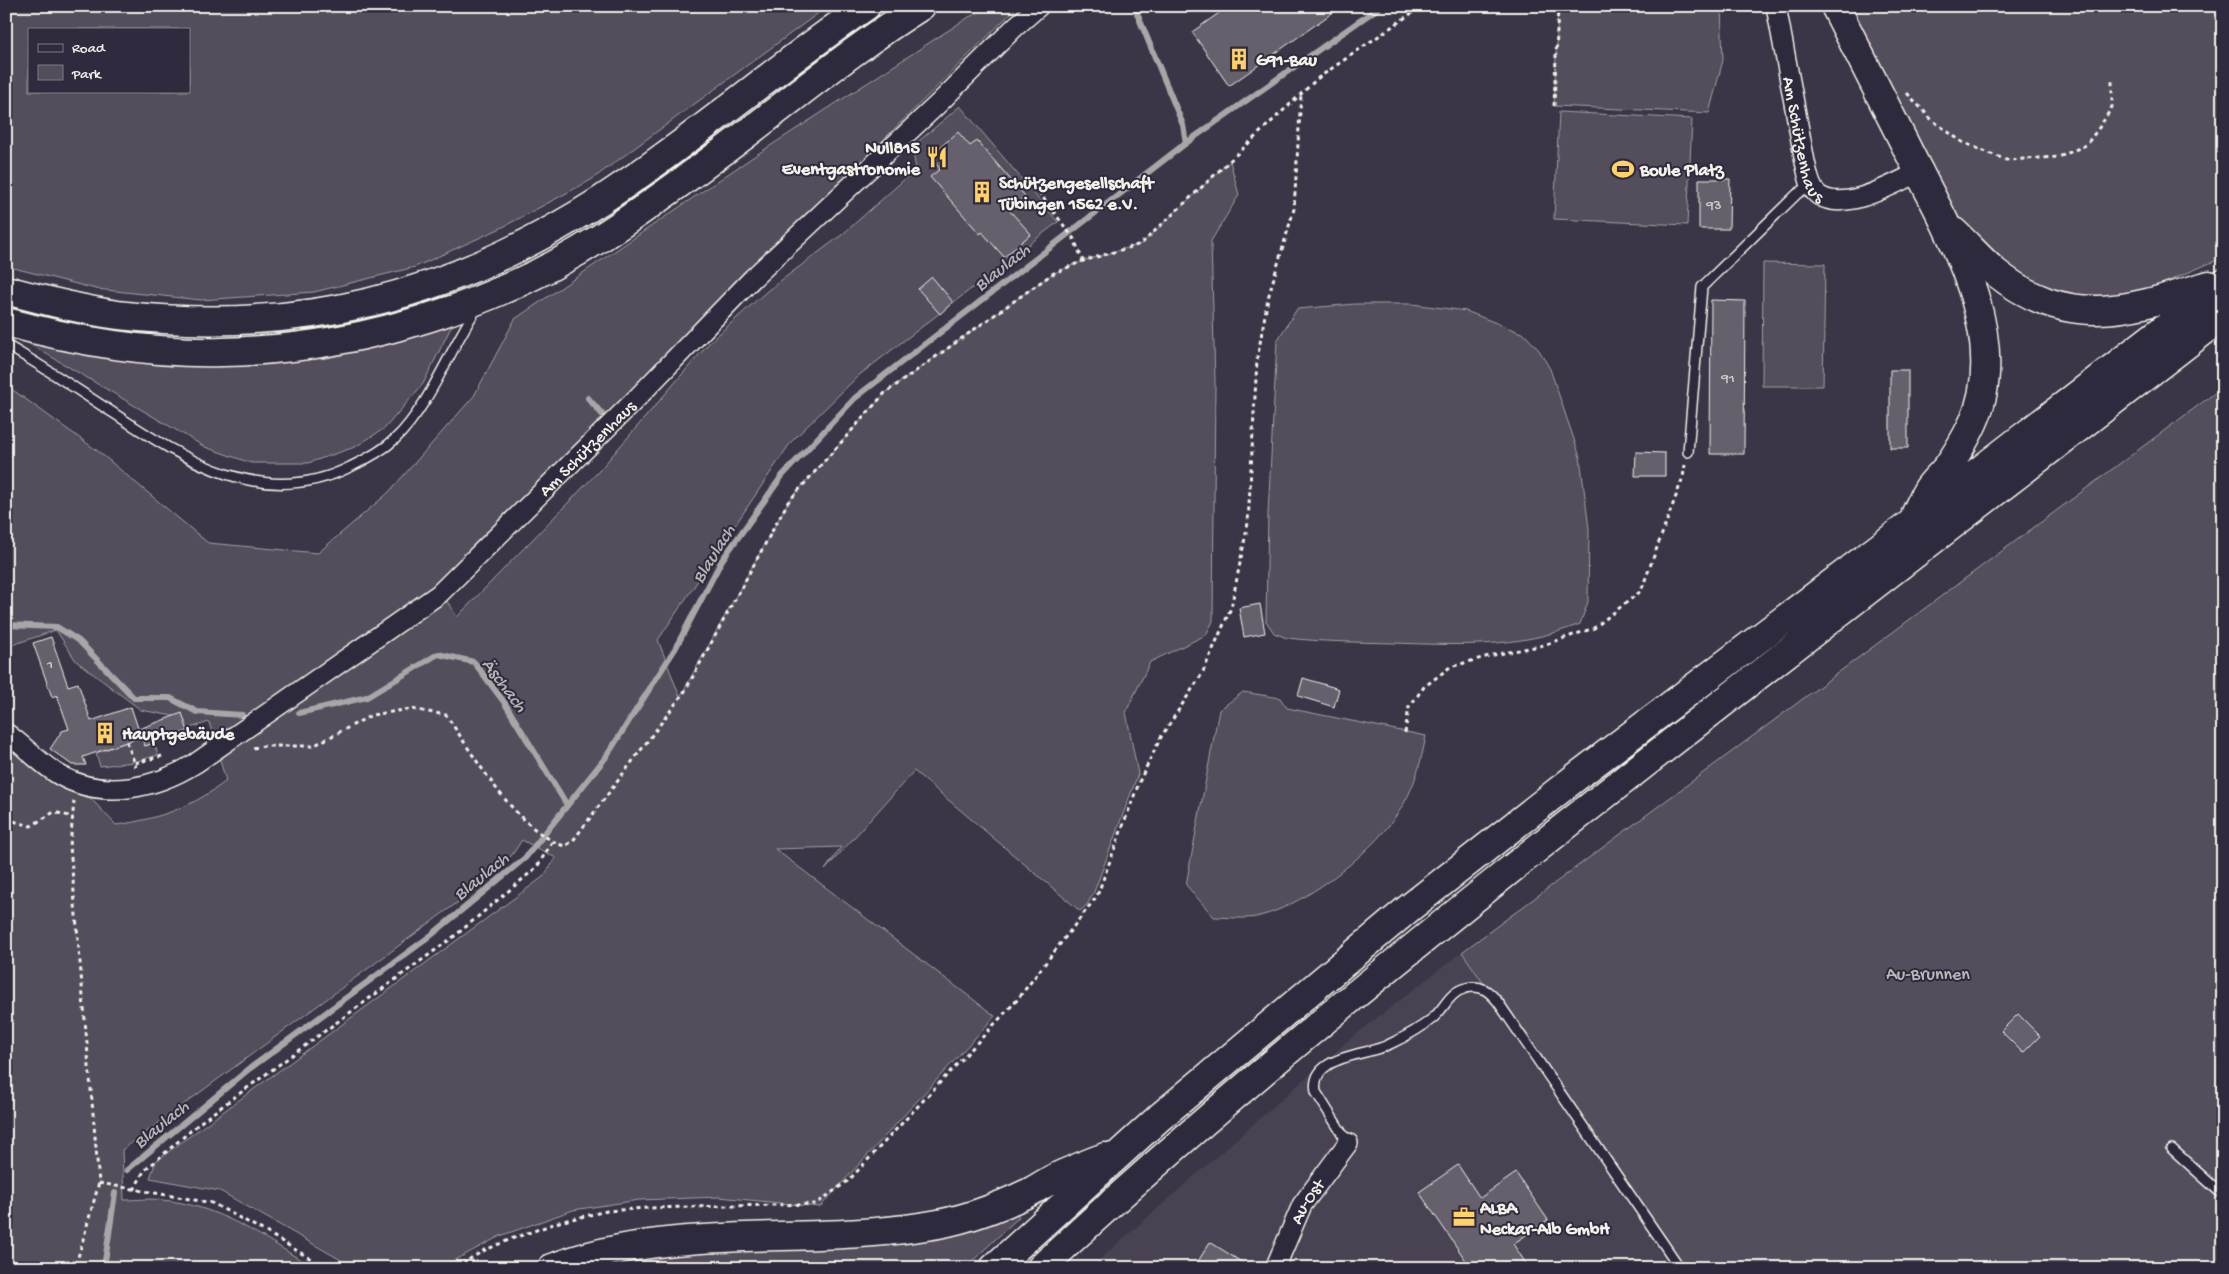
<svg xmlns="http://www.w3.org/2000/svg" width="2229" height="1274" viewBox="0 0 2229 1274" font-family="'Gochi Hand',sans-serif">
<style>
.built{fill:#484352}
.green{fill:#534e5c;stroke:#a4a0a2;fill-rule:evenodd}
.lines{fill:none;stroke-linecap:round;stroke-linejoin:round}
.stream{stroke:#aaa6a7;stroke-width:6}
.building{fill:#65616c;stroke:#f4f1e8}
.lane-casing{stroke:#f4f1e8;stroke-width:12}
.street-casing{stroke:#f4f1e8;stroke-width:22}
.primary-casing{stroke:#f4f1e8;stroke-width:31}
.highway-casing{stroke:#f4f1e8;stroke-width:31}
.path{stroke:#f4f1e8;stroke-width:3;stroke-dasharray:4 4;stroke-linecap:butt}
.lane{stroke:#2f2a3d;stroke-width:9}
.street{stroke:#2f2a3d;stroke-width:19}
.primary{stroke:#2f2a3d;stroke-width:28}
.highway{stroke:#2f2a3d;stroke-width:28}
.labels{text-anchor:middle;stroke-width:4;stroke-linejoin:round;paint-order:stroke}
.number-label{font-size:15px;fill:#d0cdc9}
.poi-label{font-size:18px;font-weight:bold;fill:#f4f1e8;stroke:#2f2a3d;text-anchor:start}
.street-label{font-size:18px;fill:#f4f1e8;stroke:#2f2a3d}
.park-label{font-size:18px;fill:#bcb8b7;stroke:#2f2a3d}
.water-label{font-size:19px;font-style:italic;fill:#b6b2b2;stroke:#2f2a3d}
</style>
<rect width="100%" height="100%" fill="#3b3647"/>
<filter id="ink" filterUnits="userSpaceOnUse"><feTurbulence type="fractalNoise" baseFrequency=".02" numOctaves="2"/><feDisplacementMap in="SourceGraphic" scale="10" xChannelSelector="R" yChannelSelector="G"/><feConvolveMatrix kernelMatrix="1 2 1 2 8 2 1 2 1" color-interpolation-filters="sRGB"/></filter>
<g filter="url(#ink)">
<path class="built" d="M1462,952l217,316h-589l260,-229z"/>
<path class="green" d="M6,6h822l-237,174 -90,48 -86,39 -101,25 -113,8 -105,-11 -90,-23zM29,29h160v62h-160z
M992,6h26l-582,578 21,33 141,-145 112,-130 57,-51 76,-57 73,-65 -4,-22 48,-41 98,116 -200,154 -67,66 -133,198 22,57 108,-195 97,-109 167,-119 31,-13 58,-17 89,-83 9,34 -28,46 4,140 -2,240 -7,14 -56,27 -24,50 12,62 -44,118 -7,13 -7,6 -166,-140 -89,99 16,-23 -66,2 220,167 -175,191 -101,-10 -80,3 -66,10 -73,26 -60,32h-85l-135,-77 -70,-13 6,-17 387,-284 13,-19 -34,-18 -10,15 -39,36 -351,259 2,50c12,0 25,-2 38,0 57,5 104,39 152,68h-308v-535l69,49 41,43c42,-6 77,-18 110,-44l-17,-59 -22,7 -5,-15 -9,2 -32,-6 -65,-49 -20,-31 -50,17v-262l93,67 109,91 110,10 70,-60 86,-97 41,-77 235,-160 219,-142z
M1558,6h163l2,54 -14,53 -155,-7z
M1835,6h388v249l-6,5 -118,51 -24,-1 -102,-59z
M1559,112l133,7 -5,106 -133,-6z
M1763,263l62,1 -2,122h-61z
M1355,304h57l54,7 58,23 15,16 11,19 30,88 9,72 -1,73 -8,22c-63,25 -121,21 -187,19 -36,-1 -71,-1 -106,-5l-13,-5 -8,-12 2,-107 9,-173 20,-32z
M452,325l-29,59 -38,44 -30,19 -47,16h-57l-46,-16 -189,-111 207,29 105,-7z
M2223,387v881h-544l-217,-316z
M1243,692l37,6 7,10 139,28c-5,25 -10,47 -23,69 -24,43 -95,99 -143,111 -13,4 -32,1 -46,1l-28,-32 33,-175z
M141,737l4,9 9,-3 4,12 -24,7 -34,4 -4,-13z
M1016,1212l3,5 -54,51h-376l39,-10z"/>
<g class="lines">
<path class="stream" d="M1134,6l49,119 3,18
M588,398l14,16
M6,625l51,2 22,14 55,57h36l27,14 45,3
M299,713l68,-16 71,-43 36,8 30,40 63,103
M127,1170l122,-101 180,-132 96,-79 81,-101 69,-108 47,-89 60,-84 73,-78 331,-255 195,-137
M104,1268l11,-75"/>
</g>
<path class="building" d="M1229,6h113l-113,80 -37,-54z
M958,132l12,14 7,-5 48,55 -16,14 22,24 -27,23 -22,-25 -2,2 -50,-57 10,-8 -10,-13z
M1699,179h31l-1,50h-30z
M932,277l21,25 -13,12 -22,-25z
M1711,300l34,1 -1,153h-34z
M1890,370h18v78h-18z
M1636,452l29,1v23h-30z
M1260,604l5,29 -21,4 -5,-29z
M51,637l17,49 10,-3 13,38 40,-14 10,30 -58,20 3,8h-14l-22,-16 12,-18 7,-2 -12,-34 -5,2 -19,-54z
M1303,678l36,11 -5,18 -36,-11z
M182,713l6,18 -43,15 -6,-17z
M2018,1014l22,22 -17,17 -22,-22z
M1458,1165l22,33 36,-25 32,47 -35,24 16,24h-58l-52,-76z
M1210,1242l41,26h-57z"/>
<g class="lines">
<g class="lane-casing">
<path id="lane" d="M6,345c37,21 73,46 109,69 71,47 149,96 235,53 15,-7 32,-16 45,-28 34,-32 56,-92 82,-131
M1688,452l14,-165 95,-93 14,-9
M1348,1143l-32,-51c-7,-37 50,-36 72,-47 15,-7 32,-16 45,-27 12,-10 16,-26 33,-30 15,-4 23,3 32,14l182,266
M2172,1149l51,46"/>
</g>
<g class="street-casing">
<g id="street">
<path id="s1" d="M1776,6l29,156c3,11 4,28 15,34 26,16 75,-13 99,-24"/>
<path id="s2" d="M6,733c19,13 35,32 55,43 44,24 95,12 135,-13l243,-169 195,-193 119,-123 186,-175 76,-76 24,-21"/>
<path id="s3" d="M1275,1268l27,-63 46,-62"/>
</g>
</g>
<g class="primary-casing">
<path id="primary" d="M1835,6l84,166"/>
</g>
<g class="highway-casing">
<path id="highway" d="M1954,232c14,13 27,28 41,40 74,59 134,38 214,13
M6,290c37,10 75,20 112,25 180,21 330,-17 482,-114 92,-60 175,-133 266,-195
M6,322c70,19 144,32 217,30 140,-3 281,-48 397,-127 56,-38 111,-79 165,-121 44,-34 88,-68 136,-98
M1916,513c4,-8 7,-16 12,-24 5,-8 14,-15 20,-23 9,-13 18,-28 25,-43 37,-80 -17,-180 -54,-251
M552,1268c120,-46 250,-22 374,-42 36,-5 71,-18 104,-34 11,-6 21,-13 33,-18 14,-6 28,-12 42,-17
M994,1268l166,-151 248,-208 172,-135 329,-249 314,-242
M1041,1268c156,-146 322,-281 489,-414 229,-182 462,-359 693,-538"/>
</g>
<path class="path" d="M1907,93l25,27 30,22 44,18 53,-3 27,-12 15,-20 11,-18v-28
M1554,106l4,-100
M1029,179l45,60 9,22
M1405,733l4,-26 15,-20 26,-20 39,-11 55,-11 50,-17 47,-37 42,-114 2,-12
M127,742l9,25
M253,748l11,-2h49l59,-31 39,-6 35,6c30,43 68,113 118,131l8,-4 113,-151 103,-189 97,-109 167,-119 31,-13 58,-17 177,-166 104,-72
M135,763l31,-8
M74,801l-4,45 29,337 -24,85
M6,819l25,7 23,-14 19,5
M99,1183l113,20 54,29 60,36
M134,1190l10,-19 58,-50 254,-186 81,-68 15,-25
M455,1268l28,-17 28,-12 48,-17 48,-11 40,-3 169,-4 33,-24 168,-180 80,-104 43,-116 21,-43 41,-63 29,-66 17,-85 9,-163 11,-62 26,-89 7,-114"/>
<use href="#lane" class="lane"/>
<use href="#street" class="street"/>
<use href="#primary" class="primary"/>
<use href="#highway" class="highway"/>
</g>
</g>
<defs>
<g id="building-bare" transform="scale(1.725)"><path d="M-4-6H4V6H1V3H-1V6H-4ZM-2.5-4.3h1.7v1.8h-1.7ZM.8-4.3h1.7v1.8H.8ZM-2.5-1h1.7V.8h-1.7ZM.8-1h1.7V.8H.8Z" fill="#ffd166" stroke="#2f2a3d" stroke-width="2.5" paint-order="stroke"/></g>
<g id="restaurant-bare" transform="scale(1.725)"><path d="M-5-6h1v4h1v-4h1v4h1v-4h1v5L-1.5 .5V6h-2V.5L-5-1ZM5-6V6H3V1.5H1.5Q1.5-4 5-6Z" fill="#ffd166" stroke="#2f2a3d" stroke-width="2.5" paint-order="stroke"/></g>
<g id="stadium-bare" transform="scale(1.725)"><path d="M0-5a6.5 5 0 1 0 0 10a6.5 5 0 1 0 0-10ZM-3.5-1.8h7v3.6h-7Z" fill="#ffd166" stroke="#2f2a3d" stroke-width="2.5" paint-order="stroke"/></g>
<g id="office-bare" transform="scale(1.725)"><path d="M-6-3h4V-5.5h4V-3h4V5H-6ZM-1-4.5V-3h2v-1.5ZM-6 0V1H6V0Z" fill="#ffd166" stroke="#2f2a3d" stroke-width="2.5" paint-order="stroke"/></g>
</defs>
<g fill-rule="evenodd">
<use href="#building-bare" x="1239" y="59"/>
<use href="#restaurant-bare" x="937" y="157"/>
<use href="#stadium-bare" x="1623" y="169"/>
<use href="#building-bare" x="982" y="192"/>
<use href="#building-bare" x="105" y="733"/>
<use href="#office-bare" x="1464" y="1217"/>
</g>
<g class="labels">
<g class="number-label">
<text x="1714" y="209">93</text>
<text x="1728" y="382">91</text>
<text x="50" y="668">1</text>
</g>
<g class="poi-label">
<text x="1256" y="65">G91-Bau</text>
<text x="920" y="153" text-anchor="end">Null815<tspan x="920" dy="21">Eventgastronomie</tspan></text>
<text x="1640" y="175">Boule Platz</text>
<text x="999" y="188">Schützengesellschaft<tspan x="999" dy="21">Tübingen 1562 e.V.</tspan></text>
<text x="122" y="739">Hauptgebäude</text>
<text x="1480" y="1213">ALBA<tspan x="1480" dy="21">Neckar-Alb GmbH</tspan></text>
</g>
<g class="street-label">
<text dy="6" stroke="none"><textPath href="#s1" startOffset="136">Am Schützenhaus</textPath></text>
<text dy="6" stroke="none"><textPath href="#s2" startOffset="716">Am Schützenhaus</textPath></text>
<text dy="6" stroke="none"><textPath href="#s3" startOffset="74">Au-Ost</textPath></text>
</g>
<g class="park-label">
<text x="1928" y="979">Au-Brunnen</text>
</g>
<g class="water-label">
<text transform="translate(1001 266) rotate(-38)" y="7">Blaulach</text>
<text transform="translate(712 553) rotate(-58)" y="7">Blaulach</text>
<text transform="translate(506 684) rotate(53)" y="7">Äschach</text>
<text transform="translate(480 875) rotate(-39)" y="7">Blaulach</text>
<text transform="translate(160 1123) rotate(-39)" y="7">Blaulach</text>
</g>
</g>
<rect width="2229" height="1274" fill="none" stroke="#2f2a3d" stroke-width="25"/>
<rect x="12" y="12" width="2204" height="1249" fill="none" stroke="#f4f1e8" stroke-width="2" filter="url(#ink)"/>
<rect x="28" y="28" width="162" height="65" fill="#2f2a3d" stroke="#7e7a81"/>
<rect x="38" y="44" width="25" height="8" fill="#2f2a3d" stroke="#7e7a81"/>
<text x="72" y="52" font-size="15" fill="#f4f1e8">Road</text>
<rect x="38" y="65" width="25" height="15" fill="#534e5c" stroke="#7e7a81"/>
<text x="72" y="78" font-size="15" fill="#f4f1e8">Park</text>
</svg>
